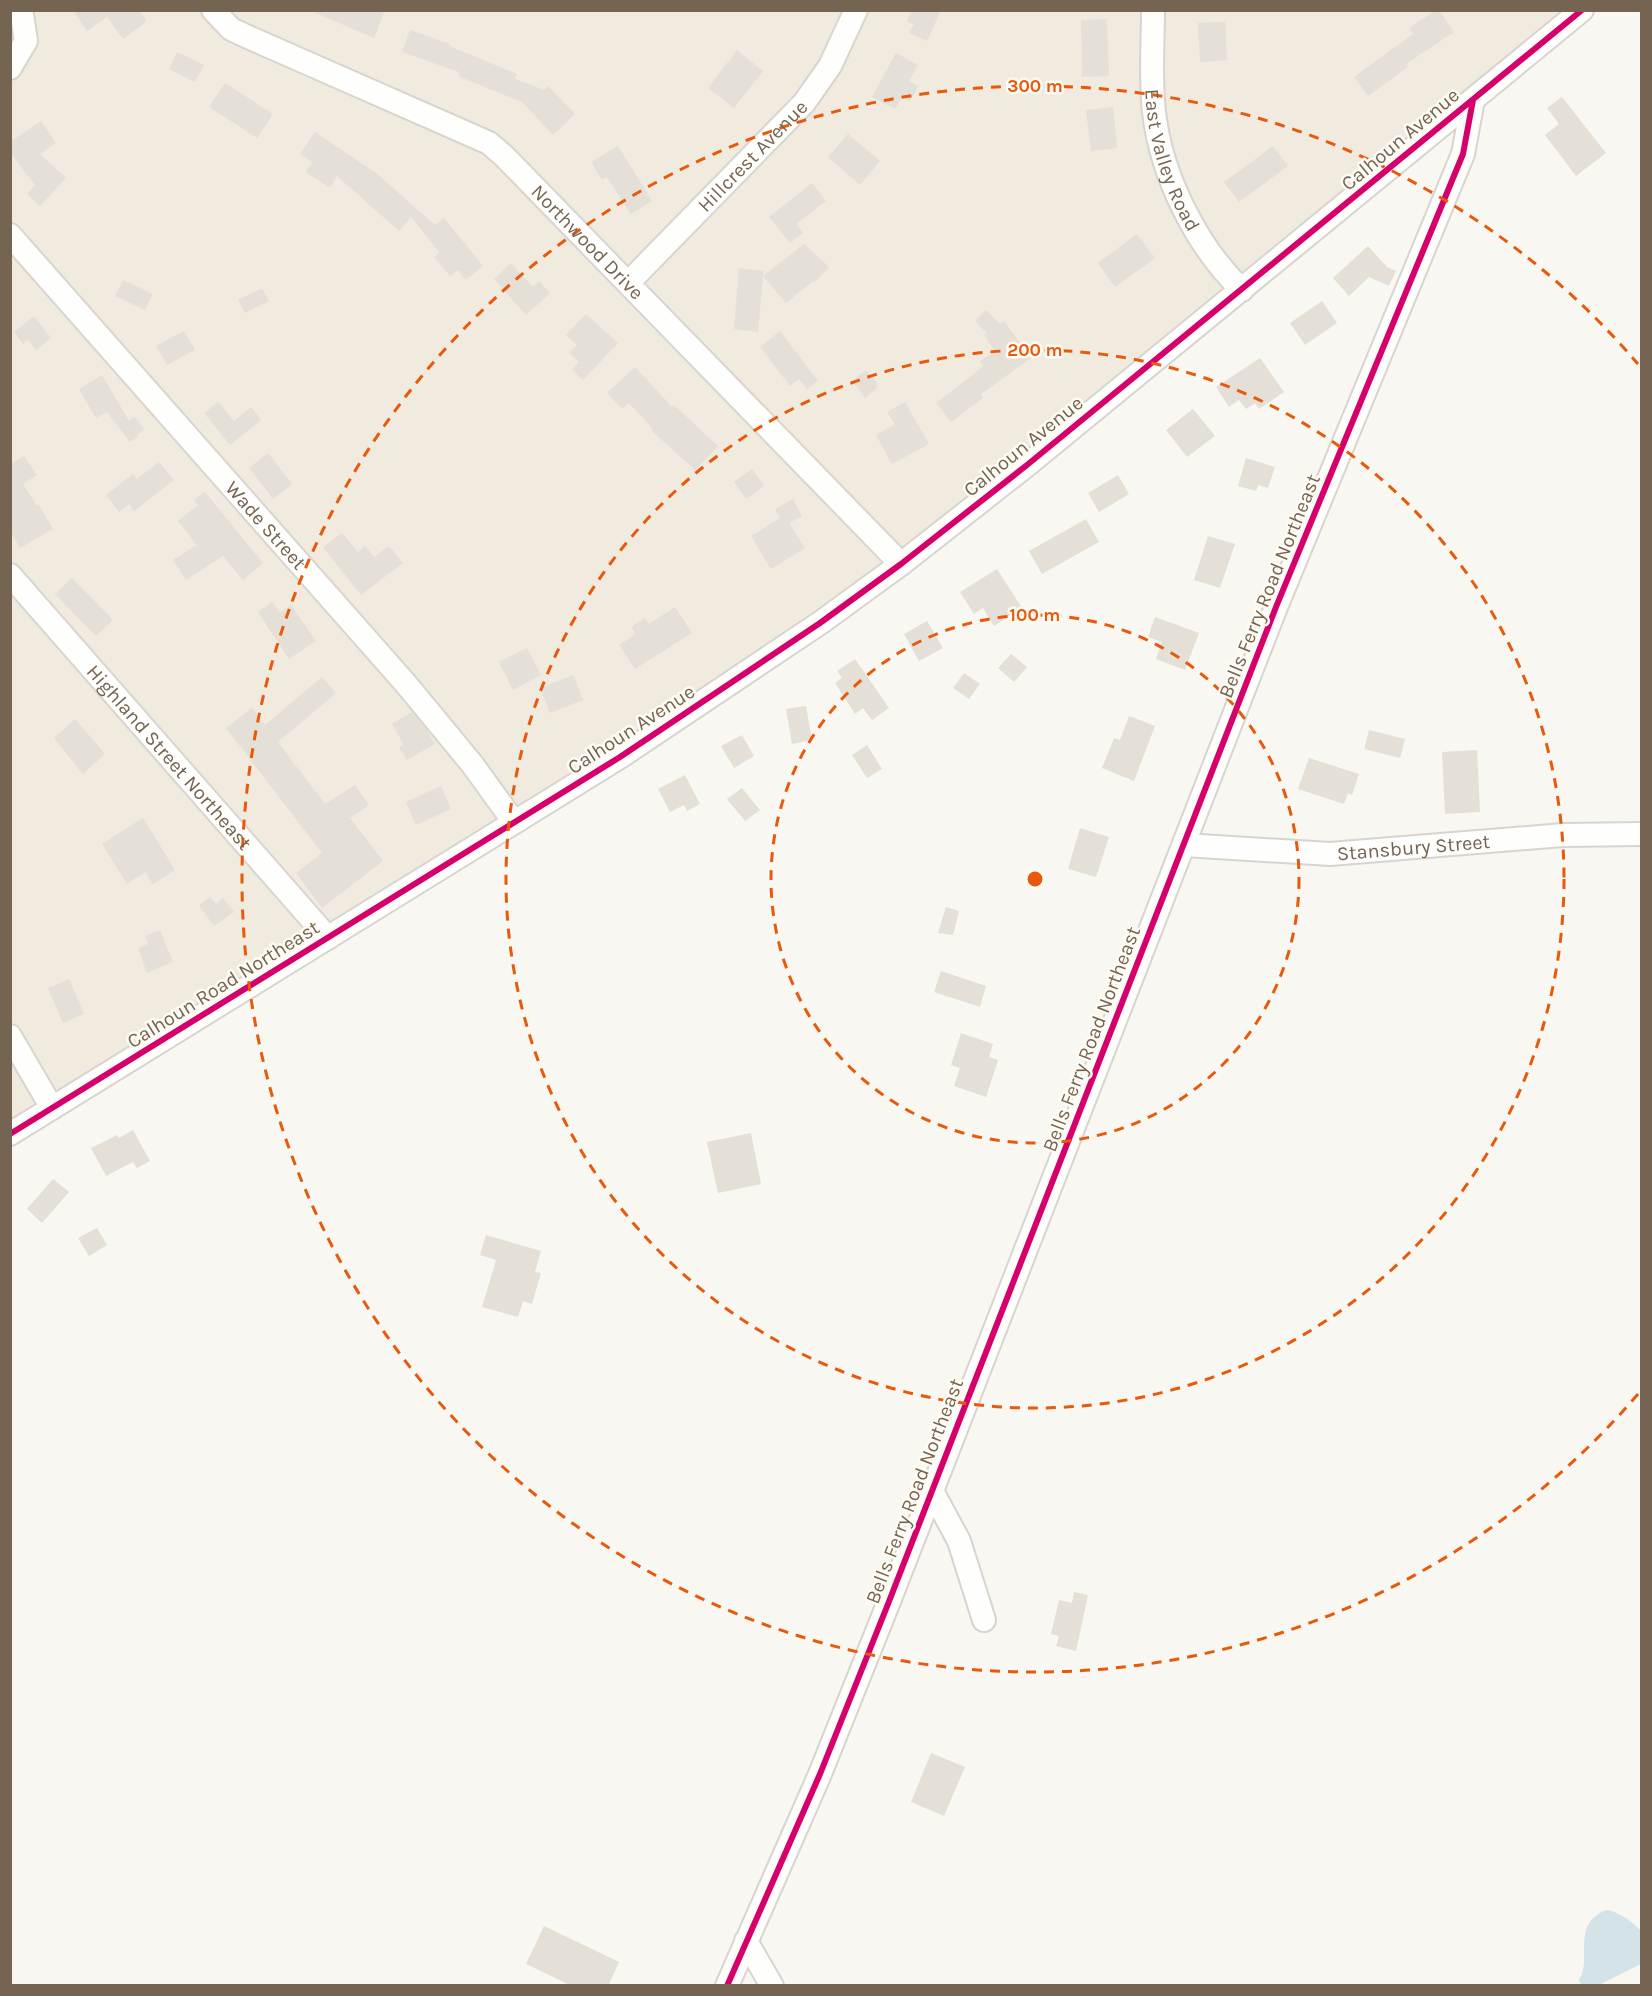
<svg xmlns="http://www.w3.org/2000/svg" width="1652" height="1996" viewBox="0 0 1652 1996" font-family="Karla,sans-serif">
<style>
.residential{fill:#f0eadf}
.water{fill:#d3e3e8}
.building{fill:#e4dfd7}
.lines{fill:none;stroke-linecap:round;stroke-linejoin:round}
.minor-casing{stroke:#d8d4cf;stroke-width:26}
.minor{stroke:#fefefd;stroke-width:22}
.cycleway-casing{stroke:#fefbf4;stroke-width:10}
.cycleway{stroke:#d6006c;stroke-width:6}
.ring{fill:none;stroke:#e8590c;stroke-width:3;stroke-dasharray:10 8}
.labels{text-anchor:middle;stroke-width:5;stroke-linejoin:round;paint-order:stroke}
.street-label{font-size:20px;fill:#756452;stroke:#fefbf4}
.centre{fill:#e8590c;stroke:#fefbf4;stroke-width:3}
.ring-label{font-size:18px;text-anchor:middle;font-weight:bold;fill:#e8590c;stroke:#fefbf4;stroke-width:5;stroke-linejoin:round;paint-order:stroke}
</style>
<rect width="100%" height="100%" fill="#f8f7f1"/>
<path class="residential" d="M11,11h1556l-747,612 -809,511z"/>
<path class="water" d="M1606,1910c12,1 27,12 35,21v33l-42,21h-18l-2,-5c14,-20 -9,-55 27,-70z"/>
<path class="building" d="M73,10h66l8,11 -24,18 -16,-22 -20,14z
M309,10h76l-11,28z
M912,10h29l-14,31 -18,-8 5,-9 -7,-3z
M1436,10h3l15,22 -48,32 2,3 -40,29 -14,-19 59,-43 -4,-6z
M1107,19l2,57 -27,1 -1,-57z
M1225,22l2,38 -27,2 -2,-39z
M410,30l40,14 -1,2 68,28 -2,5 29,11 4,-4 27,28 -22,21 -31,-33 -64,-26 1,-4 -57,-20z
M737,50l26,21 -29,37 -26,-20z
M177,52l27,13 -9,17 -26,-13z
M896,53l22,12 -9,16 9,5 -8,16 -8,-5 -7,12 -23,-12z
M225,83l48,31 -16,24 -48,-31z
M1562,97l44,56 -30,23 -31,-41 14,-11 -12,-16z
M1113,107l4,41 -26,3 -5,-41z
M41,121l15,22 -16,11 26,24 -26,28 -13,-12 8,-9 -25,-33v-10z
M315,132l61,41 59,52 9,-7 39,48 -17,14 -8,-10 -8,6 -16,-19 6,-4 -29,-36 -12,14 -62,-55 -7,12 -24,-16 6,-10 -12,-8z
M848,134l32,27 -20,24 -32,-28z
M618,146l34,55 -21,13 -24,-37 -5,3 -11,-18z
M1273,146l15,20 -49,36 -15,-20z
M812,183l14,18 -30,23 7,9 -13,10 -21,-26z
M1137,234l18,24 -40,29 -17,-24z
M804,244l25,23 -14,15 -2,-1 -27,22 -23,-27 -5,56 -24,-3 5,-61 25,3 -1,5z
M1368,246l19,21 9,4 -7,15 -20,-9 -20,19 -16,-18z
M511,263l22,24 6,-6 11,12 -24,22 -32,-36z
M123,280l30,14 -8,16 -30,-14z
M262,288l7,13 -24,12 -7,-13z
M1322,301l15,22 -32,22 -15,-22z
M986,310l14,14 4,-3 27,37 -50,36 2,4 -32,24 -15,-19 48,-37 -4,-5 15,-10 -11,-16 3,-2 -12,-12z
M586,314l32,29 -35,37 -11,-10 7,-8 -10,-9 8,-8 -11,-10z
M34,316l17,22 -15,12 -8,-10 -5,4 -9,-12z
M184,331l11,19 -28,15 -11,-19z
M780,331l38,50 -11,8 -8,-10 -9,7 -30,-39z
M1260,358l24,34 -25,17 -4,-6 -9,6 -7,-9 -10,7 -13,-20z
M635,367l37,40 2,-2 44,41 -23,24 -44,-40 1,-2 -23,-25 -7,6 -15,-16z
M866,370l11,13v5l-12,10 -13,-17z
M102,375l27,46 5,-5 10,13 -7,6 1,2 -8,5 -23,-30 -11,6 -17,-29z
M218,402l16,19 17,-14 10,13 -31,25 -26,-32z
M905,402l24,42 -37,20 -16,-29 19,-11 -8,-12z
M1193,409l22,27 -28,21 -21,-27z
M268,453l24,31 -19,15 -24,-31z
M24,456l13,19 -14,9 14,22 2,-1 14,24 -33,19 -10,-17v-67z
M1246,458l29,9 -7,21 -10,-3 -2,6 -18,-5z
M159,462l15,18 -40,31 -5,-7 -10,8 -13,-17 27,-21 4,5z
M752,469l12,17 -18,13 -12,-17z
M1118,475l11,19 -30,18 -11,-19z
M205,492l58,71 -20,17 -20,-24 -37,24 -13,-20 24,-15 -19,-24 20,-16 -4,-5z
M793,499l9,17 -13,7 16,25 -34,21 -20,-33 29,-18 -5,-9z
M1086,519l13,23 -57,32 -13,-23z
M342,533l16,19 7,-6 9,11 15,-11 14,17 -42,32 -38,-48z
M1208,536l27,8 -15,44 -26,-8z
M997,569l25,39 -28,18 -11,-18 -9,6 -14,-22z
M72,578l41,42 -17,16 -41,-42z
M272,602l8,11 11,-8 25,36 -27,18 -31,-47z
M675,607l17,26 -57,36 -16,-24 17,-11 -5,-7 14,-9 4,6z
M1155,617l44,16 -14,37 -29,-11 6,-17 -14,-5z
M927,621l16,27 -24,13 -15,-27z
M527,648l14,27 -28,15 -14,-28z
M1011,654l16,13 -13,15 -16,-14z
M855,659l34,49 -17,12 -9,-12 -8,6 -20,-31 7,-5 -5,-7z
M964,673l16,11 -11,15 -16,-11z
M573,675l10,25 -33,13 -10,-25z
M322,677l14,16 -58,49 47,62 30,-19 14,20 -19,13 33,43 -61,47 -26,-35 26,-20 -96,-125 26,-20 13,17z
M806,706l6,34 -20,4 -6,-35z
M412,712l14,17 9,15 -28,16 -8,-13 5,-2 -12,-21z
M1129,716l26,10 -21,55 -32,-13 12,-30 6,2z
M75,719l30,35 -22,20 -29,-36z
M1369,730l36,9 -5,19 -36,-9z
M742,735l12,21 -20,12 -13,-22z
M867,745l15,24 -15,9 -15,-23z
M1477,750l3,62 -35,2 -3,-62z
M1309,758l50,16 -7,21 -4,-2 -4,11 -46,-15z
M685,775l15,29 -13,7 -3,-6 -14,7 -12,-23z
M441,786l10,23 -35,16 -10,-23z
M742,788l18,22 -15,11 -18,-22z
M143,818l32,52 -22,14 -8,-12 -18,12 -25,-40z
M1080,828l29,9 -13,40 -28,-8z
M210,897l6,7 7,-6 11,14 -20,14 -15,-21z
M946,907l13,4 -6,24 -15,-2z
M160,930l13,32 -26,11 -9,-25 10,-4 -3,-8z
M941,971l45,15 -6,21 -46,-15z
M69,979l15,35 -21,9 -15,-35z
M961,1033l32,11 -4,13 9,3 -12,37 -32,-11 6,-18 -9,-3z
M133,1130l17,31 -13,7 -4,-6 -27,14 -15,-28 26,-13 2,3z
M751,1133l10,51 -43,9 -11,-51z
M53,1179l16,13 -27,31 -15,-14z
M97,1228l10,17 -18,11 -11,-18z
M486,1235l55,16 -6,21 6,1 -9,31 -9,-3 -5,16 -36,-10 14,-47 -16,-5z
M1074,1592l14,3 -12,56 -20,-5 3,-10 -8,-2 8,-34 13,3z
M931,1753l34,14 -21,49 -33,-14z
M544,1926l75,36 -11,24h-36l-46,-22z"/>
<g class="lines">
<g class="minor-casing">
<g id="minor">
<path id="s1" d="M213,10l18,19 17,8 241,106 16,14 396,407"/>
<path id="s2" d="M1153,10c0,34 -3,68 1,102 7,63 42,134 88,178"/>
<path d="M10,68l16,-27 -4,-26 -4,-5"/>
<path id="s3" d="M10,235l396,449 66,80 42,58"/>
<path id="s4" d="M628,283l176,-180 26,-37 26,-56"/>
<path id="s5" d="M10,575l318,363"/>
<path id="s6" d="M1184,845l146,9 233,-19 79,-1"/>
<path d="M10,1036l42,72"/>
<path d="M10,1134l610,-377 200,-134 81,-59 126,-99 555,-455"/>
<path d="M932,1491l27,50 25,79"/>
<path d="M746,1941l26,45"/>
<path d="M727,1986l93,-212 68,-170 388,-997 187,-453 10,-54"/>
</g>
</g>
<use href="#minor" class="minor"/>
<g class="cycleway-casing">
<path id="cycleway" d="M10,1134l610,-377 200,-134 81,-59 126,-99 555,-455
M727,1986l93,-212 68,-170 388,-997 187,-453 10,-54"/>
</g>
<use href="#cycleway" class="cycleway"/>
</g>
<g class="ring">
<circle cx="1035" cy="879" r="264"/>
<circle cx="1035" cy="879" r="529"/>
<path d="M1638 1394A793 793 0 1 1 1638 364"/>
</g>
<g class="labels">
<g class="street-label">
<text transform="translate(1400 139) rotate(-40)" y="7">Calhoun Avenue</text>
<text dy="7" stroke="none"><textPath href="#s4" startOffset="178">Hillcrest Avenue</textPath></text>
<text dy="7" stroke="none"><textPath href="#s2" startOffset="153">East Valley Road</textPath></text>
<text dy="7" stroke="none"><textPath href="#s1" startOffset="448">Northwood Drive</textPath></text>
<text transform="translate(1023 446) rotate(-39)" y="7">Calhoun Avenue</text>
<text dy="7" stroke="none"><textPath href="#s3" startOffset="387">Wade Street</textPath></text>
<text transform="translate(1269 586) rotate(-68)" y="7">Bells Ferry Road Northeast</text>
<text transform="translate(631 729) rotate(-33)" y="7">Calhoun Avenue</text>
<text dy="7" stroke="none"><textPath href="#s5" startOffset="242">Highland Street Northeast</textPath></text>
<text dy="7" stroke="none"><textPath href="#s6" startOffset="230">Stansbury Street</textPath></text>
<text transform="translate(223 984) rotate(-32)" y="7">Calhoun Road Northeast</text>
<text transform="translate(1091 1039) rotate(-69)" y="7">Bells Ferry Road Northeast</text>
<text transform="translate(914 1491) rotate(-69)" y="7">Bells Ferry Road Northeast</text>
</g>
</g>
<circle cx="1035" cy="879" r="9" class="centre"/>
<g class="ring-label">
<text x="1035" y="92">300 m</text>
<text x="1035" y="356">200 m</text>
<text x="1035" y="621">100 m</text>
</g>
<rect width="1652" height="1996" fill="none" stroke="#756452" stroke-width="24"/>
</svg>
